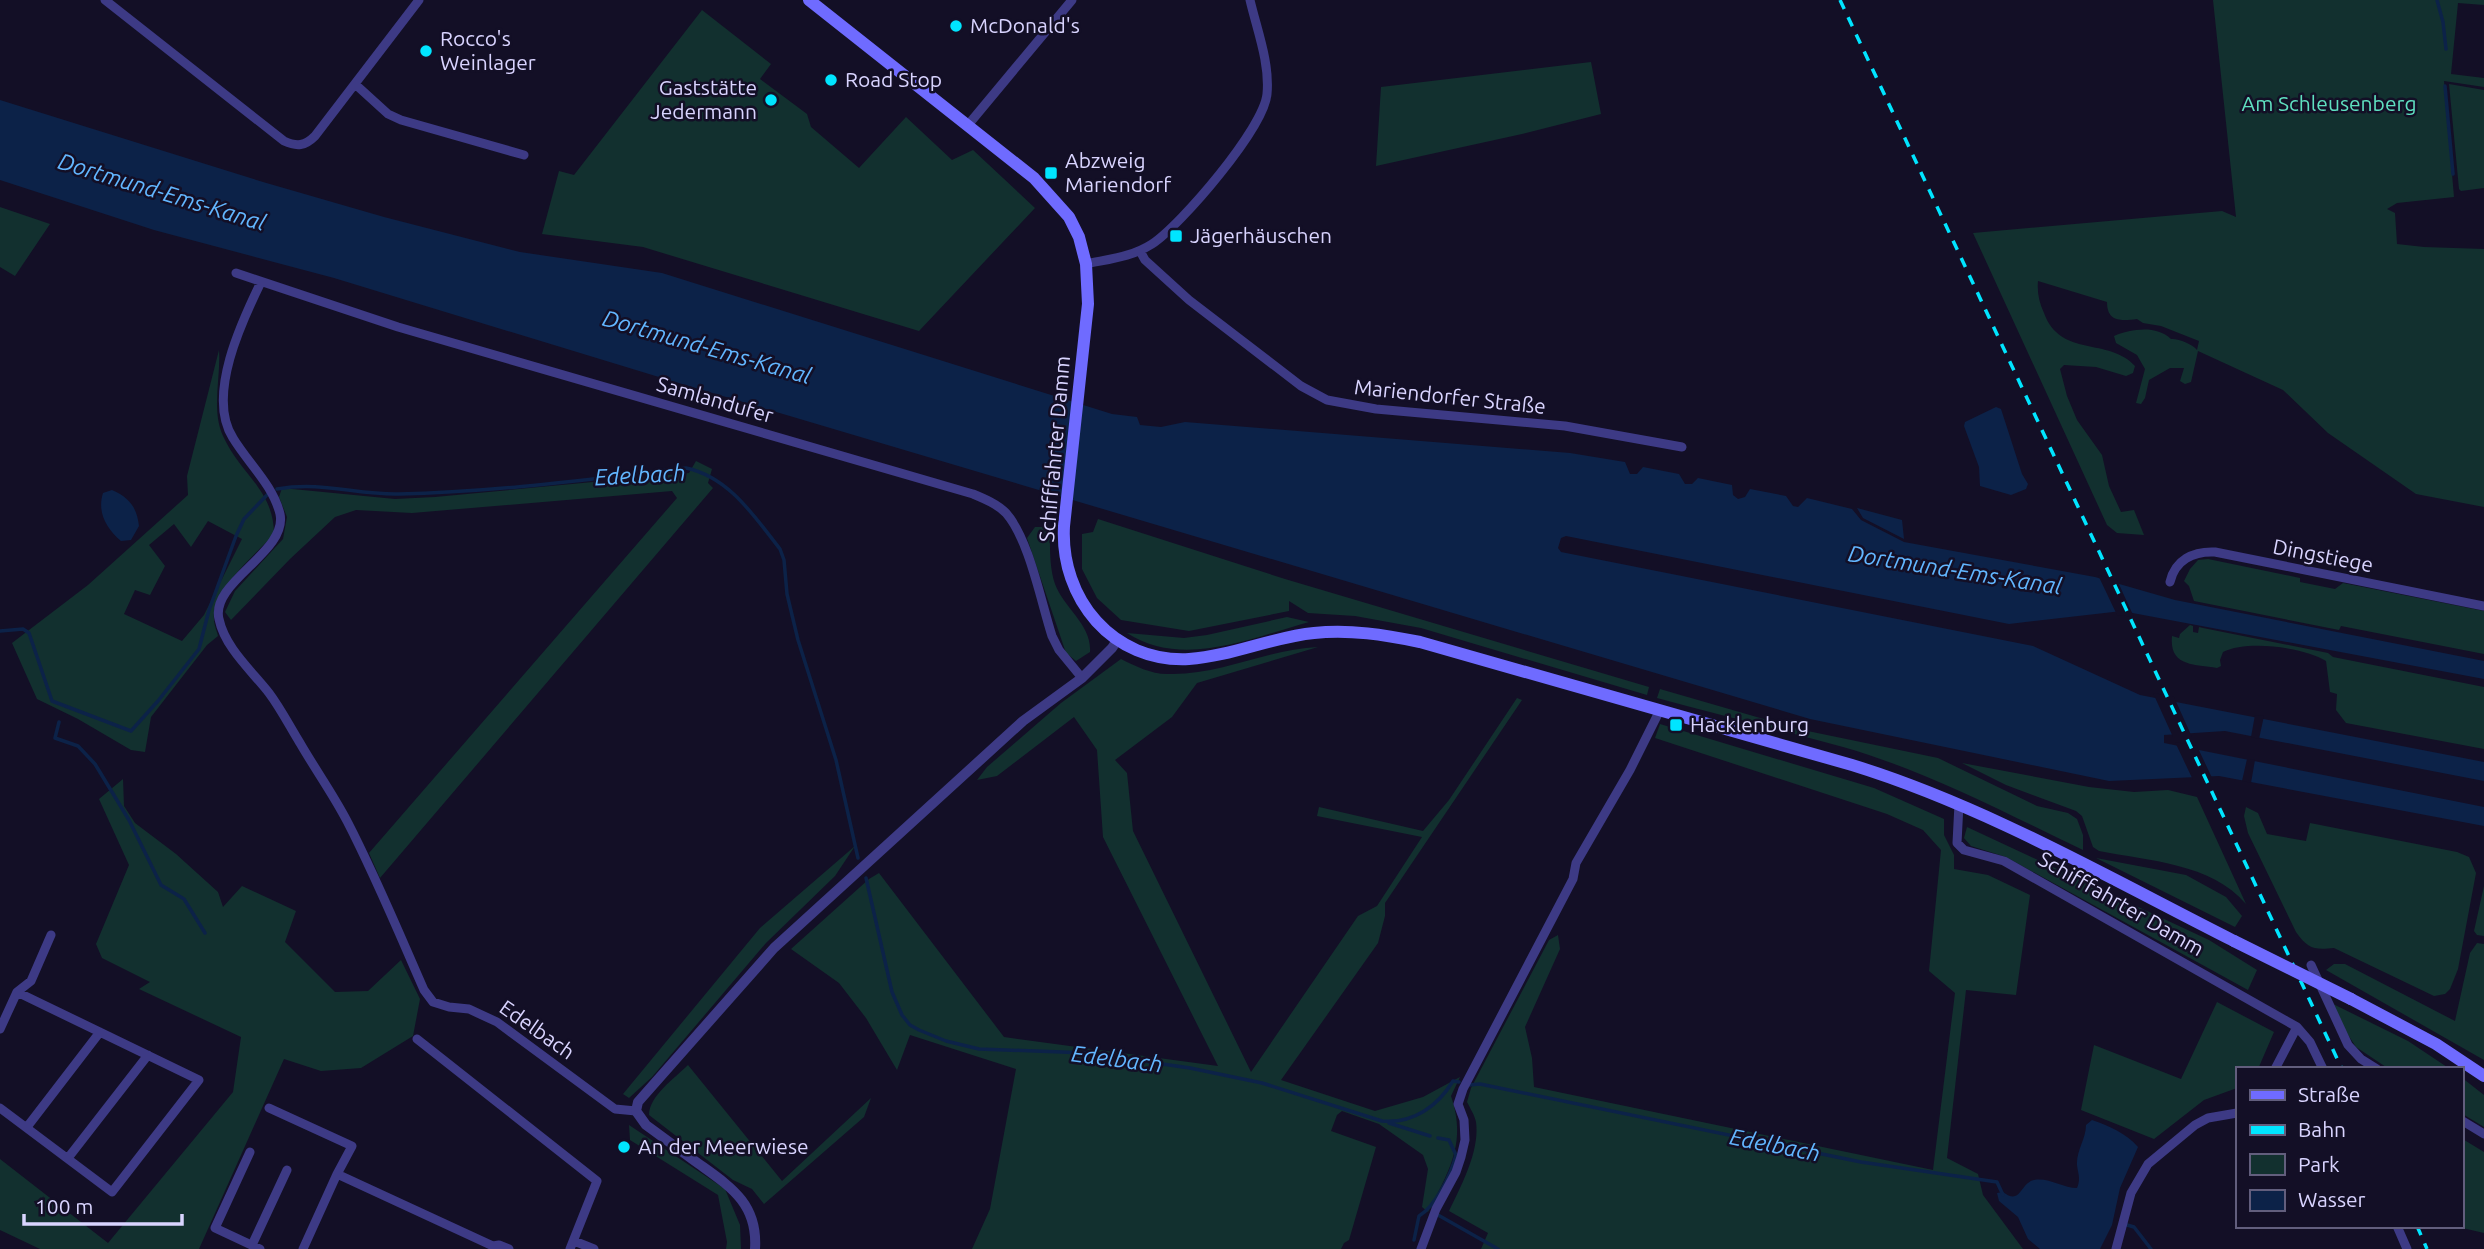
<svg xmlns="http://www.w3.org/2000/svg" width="2484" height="1249" viewBox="0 0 2484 1249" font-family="Ubuntu,sans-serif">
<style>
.green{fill:#12302f;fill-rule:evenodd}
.water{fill:#0c2248}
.pier{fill:#130f26}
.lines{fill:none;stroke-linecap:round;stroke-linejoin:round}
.stream{stroke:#0c2248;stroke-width:3.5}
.minor{stroke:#3d3a85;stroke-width:9}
.tertiary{stroke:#3d3a85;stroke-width:10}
.secondary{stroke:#6f6bff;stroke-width:12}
.rail{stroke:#00e5ff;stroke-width:3.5;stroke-dasharray:10 9;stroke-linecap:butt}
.secondary-bridge{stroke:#6f6bff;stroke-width:12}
.poi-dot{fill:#00e5ff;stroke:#130f26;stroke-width:2.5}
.labels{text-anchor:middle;stroke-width:5;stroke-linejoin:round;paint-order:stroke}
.poi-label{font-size:21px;fill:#d9d4ff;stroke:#130f26;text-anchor:start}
.park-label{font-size:21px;fill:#5fe0c0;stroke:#130f26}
.street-label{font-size:21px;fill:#d9d4ff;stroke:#130f26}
.water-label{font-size:23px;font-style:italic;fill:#62b6ff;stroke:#130f26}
</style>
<rect width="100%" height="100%" fill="#130f26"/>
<path class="green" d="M2213,0h271v5l-26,-2 -7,71 33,4v9l-40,-6 10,116 -57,6 -10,6 8,4 2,31 27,3 60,2v258l-68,-13 -88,-61 -45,-43 -85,-39 -7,31 -6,2 -5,-3 4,-13h-14l-21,12 -4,18 -4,6 -5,-1 9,-34 -8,-14 -21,-12 -2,-7c18,-7 42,-11 57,3 6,-1 22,5 26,11l2,-9 -38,-15 -18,-3 -6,-4c-16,2 -30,3 -30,-17l-69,-21c-1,11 1,21 6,32 16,45 65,24 91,53l-2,7 -7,3 -30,-9 -32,-2 -4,4 7,27 10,24 25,35 7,31 12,26 13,-2 10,25 -27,-2 -10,-8 -134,-292 249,-22 14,6z
M702,10l69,54 -11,15 47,35 4,13 48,41 47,-51 46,43 21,-10 62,58 -116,123 -276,-84 -101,-13 17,-63 15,4z
M1591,62l10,52 -79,20 -146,32 5,-79z
M2449,84l35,6v98l-23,3 -2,-2z
M0,207l50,17 -35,52 -15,-9z
M219,350c2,27 -8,60 4,86 17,38 51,54 51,98 -18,20 -63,57 -60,85 0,6 3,12 4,17l-11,9 -56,72 -6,35 -14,-2 -53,-31 -41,-20 -25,-56 76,-58 100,-90 -1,-19zM208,521l34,18 -38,76 -22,26 -58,-27 11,-24 15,5 15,-29 -16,-21 25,-21 17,23z
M696,461l16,8 -4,14 5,5 -333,390 -11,-25 308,-355 -5,-7 -260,22 -56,-3 -21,7 -45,42 -59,61 -6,-8 10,-21 48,-52 4,-22 -8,-20 3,-9 113,11 40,-2 254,-24z
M1098,519l187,60 364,108 -2,8 -226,-67 -66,-12 -47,-3 -19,-12v10l-100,20 -68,-11 -24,-22 -15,-29v-35l11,-2z
M1035,527h15c0,18 -1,40 5,57 9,24 37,41 35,68l-14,9 -10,-8 -39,-115z
M2208,559l92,19v4l35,7 8,-6 141,28v43l-143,-28 -2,4 -145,-29 -5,-15 -5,-5 6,-12 8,-9z
M1287,617l22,5c-58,16 -126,47 -182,11l57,5 23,-3z
M2190,625l3,1v6l5,1 1,-6 4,1 125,25 5,4 151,30v62l-138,-26 -10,-13 1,-16 -7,-2 -4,-31c-22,-14 -79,-21 -103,-9l-3,8 1,6 -4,2c-23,-4 -48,-1 -45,-32l7,2 1,-4z
M1318,647l-121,36 -25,34 -57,43 12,13 6,58 118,241 107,-156 19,-10 45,-69 -105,-21 2,-9 104,24 26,-31 68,-102 5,2 -137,203v13l-7,27 -97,137 94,31 48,-14 37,-20 -9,19c16,47 -2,75 -23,116l-6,-5 6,-38 -5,-14 -44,-31 -37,-13 -5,4 -6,16 45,16 -27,93 -5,3 -3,6h-369l18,-40 26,-140 -106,-34 -13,35 -31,-52 -27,-35 -48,-34 78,-70 10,-6 125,164 214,29 -115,-229 -6,-87 -23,-33 -77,59 -20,4 10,-13 74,-64 60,-44c14,7 30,15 46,15 52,2 100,-25 151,-27z
M1660,689l138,40 140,29 99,48 31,7 9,6 6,16v15c-78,-37 -156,-79 -240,-103 -62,-17 -124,-32 -186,-49z
M1660,724l214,64 70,31v16l10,20v14l34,6 42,20 -14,100 -50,-5 -19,168 31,16 5,21 40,54h-542l7,-16 -39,-22c12,-25 31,-60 27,-89 -1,-6 -6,-14 -9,-20l4,-14 78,-148 9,-5 2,14 -35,78 7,31 2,29 399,83 22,-177 -26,-22 12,-121 -18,-20 -36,-16 -232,-76z
M1962,763l127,24 45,5 34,-2 29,7 49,107c-35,-41 -97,-43 -147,-53l-6,-4 -11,-31 -6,-5 -70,-26z
M123,779l1,27 11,17 41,31 42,38 5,15 19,-21 54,25 -11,31 50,50 33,-1 33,-31 19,39 -7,37 -52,32 -40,3 -37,-12 -85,190h-159l-40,-19v-71l108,84 125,-151 8,-55 -102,-48 11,-7 -48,-24 -6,-14 33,-79 -30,-66z
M2246,807l12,6 9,21 39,7 4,-18 147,29 12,5 7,16 -18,96 -8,20 -5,5 -11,2 -100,-48c-20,2 -26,1 -38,-16l-48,-99 -4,-17z
M1967,827l242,113 48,30 -9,20 -242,-133 -35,-11 -7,-8z
M855,846l-20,30 -69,67 -114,134 -23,21 -6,-4 137,-166z
M2096,858l90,17 40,22 16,19 -7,11z
M2484,886v50l-7,-1 -3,-4z
M2477,943l7,1v116l-158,-90 8,-6h11l110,57 15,-68z
M2325,1000l83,41 42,28h-61l-33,-22z
M2217,1002l57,30 -16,37h-21v19l-33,12 -50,39 -73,-29 13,-65 87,34z
M688,1065l94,116 89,-83 -7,19 -100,87 -12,-15 -19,-9 -84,-65c0,-19 26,-37 39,-50z
M2461,1077l23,18v32l-23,-14z
M629,1125l96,64 15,36 1,24h-15l1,-7 -9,-47 -88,-55z
M2461,1138l23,14v81l-30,-7h7z"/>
<path class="water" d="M0,100l263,82 121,35 136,35 142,21 450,141 25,3 3,8 21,2 24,-5 385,31 55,9 5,12h7l6,-7 36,7 6,10h7l6,-6 34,7 1,10 5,4 7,-2 5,-8 36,7 7,10 5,1 9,-9 45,11 9,11 43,22 191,35 80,23 309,61v18l-362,-68 -113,13 -443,-88 -5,2 -3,10 3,4 472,94 107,49 344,67v19l-259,-50 -61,4v8l320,64v19l-265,-50 -110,5 -299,-62 -1138,-338 -338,-103 -180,-48 -154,-50z
M1996,407l5,2 21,65 6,10 -2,5 -15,6 -31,-9 -1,-19 -15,-41 1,-4z
M112,490c18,8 25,18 27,36l-8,14 -10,1c-15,-13 -24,-29 -18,-48z
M1857,508l45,12 2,19 -41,-21z
M2092,1120c17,6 34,13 46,27l-18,41 -8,37 -12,24h-60l-12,-10 -10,-22 -19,-16 -2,-8 6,-1c18,14 17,-9 31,-12 14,-3 29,8 43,8 4,-10 1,-14 0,-23 -1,-14 9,-26 9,-40z"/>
<path class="pier" d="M2098,575l19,5 17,37 -17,-2z
M2153,693l21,4 18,40h-19z
M2255,715l9,1 -5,23 -8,-2z
M2175,742l22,4 16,34h-20z
M2247,759l8,1 -4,23 -9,-2z"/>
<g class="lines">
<path class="stream" d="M2437,0l6,22 3,27
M2445,86l8,88
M277,489c46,-8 79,6 122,5 96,-2 192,-15 287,-26 43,9 68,48 94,81l4,11 3,34 11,46 38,120 22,98
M0,631l23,-2 6,4 23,68 79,30 27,-30 41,-52 10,-39 27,-74 8,-17 24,-25
M59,722l-4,16 23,8 17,18 34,56 32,65 23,14 21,34
M866,878l26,114 10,23 8,10 9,5 27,11 33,8 108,4 103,15 72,15 120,38c31,3 56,-15 71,-40l6,1
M1469,1085l11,-1 381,78 136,20 6,13
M1389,1123l41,13
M1438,1215l60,34
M2127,1225l7,2 17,22
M1414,1240l5,-24c17,-10 32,-42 37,-61l-7,-15 -11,-2"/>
<path class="minor" d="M105,0l179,141c13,6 21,5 31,-5l104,-136
M355,84l33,30 13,6 123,35
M968,125l104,-125
M1140,251l5,9 44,40 112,86 26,14 49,9 189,17 117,21
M1086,264c23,-5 46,-7 66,-20 29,-19 112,-116 115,-150 3,-31 -10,-64 -17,-94
M236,273l162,54 575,167c12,5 24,10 33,19 23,26 35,89 46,123l7,14 23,28
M261,282c-19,39 -55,114 -28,156 15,25 40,47 47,76 8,38 -70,68 -61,105 6,29 33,52 50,74 12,16 21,34 31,50 15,26 33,51 47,78 28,54 52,112 77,169l9,12 16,5 20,2 28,13 118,87 21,2
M2170,582c5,-22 23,-31 45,-30l269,54
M1959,804l-2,39 7,7 40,11 293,166 13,15 13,27
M2311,965l37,80 13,14 16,10
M0,1029l17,-37 14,-11 20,-46
M417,1039l180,142 -27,68
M2275,1069l22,-42
M0,1108l112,84 87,-112 -182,-88
M269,1108l83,38 -15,28 156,72 6,-1 10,4
M2461,1120l23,14
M27,1127l73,-95
M250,1152l-35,76 45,21
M68,1158l80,-103
M2397,1226l10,23
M574,1241l20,8
M252,1245l35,-75
M303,1249l34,-75
M1421,1249l15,-40 20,-37 5,-15 4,-17 -1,-20 -6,-16 5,-15 110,-210 3,-16 54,-93 30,-60
M2116,1249l15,-56 17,-29 47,-39 13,-7 29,-5"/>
<path class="tertiary" d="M755,1249c3,-45 -24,-62 -56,-85 -18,-13 -35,-26 -53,-39l-10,-14 2,-9 136,-154 249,-227 59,-43 30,-30 6,-9"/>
<path class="secondary" d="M809,0l225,178 35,39 10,20 7,27 2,40 -24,222c-4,73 49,137 125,133 43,-3 83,-22 125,-26 36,-4 71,2 106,9l432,123c133,41 257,113 382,176
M2351,999l85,45 48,32"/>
<path class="rail" d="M1840,0l502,1069
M2417,1226l10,23"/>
<path class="secondary-bridge" d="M2234,941l117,58"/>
</g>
<g class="poi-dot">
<circle cx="956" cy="26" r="7"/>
<circle cx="426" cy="51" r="7"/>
<circle cx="831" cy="80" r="7"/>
<circle cx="771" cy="100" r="7"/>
<rect x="1044" y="166" width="14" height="14" rx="3.5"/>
<rect x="1169" y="229" width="14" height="14" rx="3.5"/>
<rect x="1669" y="718" width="14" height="14" rx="3.5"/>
<circle cx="624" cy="1147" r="7"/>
</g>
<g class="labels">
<g class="poi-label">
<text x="970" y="33">McDonald's</text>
<text x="440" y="46">Rocco's<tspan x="440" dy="24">Weinlager</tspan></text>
<text x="845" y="87">Road Stop</text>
<text x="757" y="95" text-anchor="end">Gaststätte<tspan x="757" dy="24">Jedermann</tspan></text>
<text x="1065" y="168">Abzweig<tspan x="1065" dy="24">Mariendorf</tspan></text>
<text x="1190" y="243">Jägerhäuschen</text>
<text x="1690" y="732">Hacklenburg</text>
<text x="638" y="1154">An der Meerwiese</text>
</g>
<g class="park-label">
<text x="2329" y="111">Am Schleusenberg</text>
</g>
<g class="street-label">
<text transform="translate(1450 397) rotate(6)" y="7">Mariendorfer Straße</text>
<text transform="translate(715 400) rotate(16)" y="7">Samlandufer</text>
<text transform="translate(1055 449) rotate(-85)" y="7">Schifffahrter Damm</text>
<text transform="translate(2323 556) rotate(11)" y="7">Dingstiege</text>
<text transform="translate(2121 904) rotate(30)" y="7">Schifffahrter Damm</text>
<text transform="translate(537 1030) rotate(35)" y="7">Edelbach</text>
</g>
<g class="water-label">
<text transform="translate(162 192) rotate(17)" y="8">Dortmund-Ems-Kanal</text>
<text transform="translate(707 347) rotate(16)" y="8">Dortmund-Ems-Kanal</text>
<text transform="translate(640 475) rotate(-3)" y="8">Edelbach</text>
<text transform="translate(1955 570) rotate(9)" y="8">Dortmund-Ems-Kanal</text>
<text transform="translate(1117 1059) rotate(7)" y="8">Edelbach</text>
<text transform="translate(1775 1145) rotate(11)" y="8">Edelbach</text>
</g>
</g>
<rect x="2236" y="1067" width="228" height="161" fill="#130f26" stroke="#625e7d" stroke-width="2"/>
<rect x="2250" y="1090" width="35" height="10" fill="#6f6bff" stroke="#625e7d" stroke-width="2"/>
<text x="2298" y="1102" font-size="21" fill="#d9d4ff">Straße</text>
<rect x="2250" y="1125" width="35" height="10" fill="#00e5ff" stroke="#625e7d" stroke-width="2"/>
<text x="2298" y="1137" font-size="21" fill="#d9d4ff">Bahn</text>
<rect x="2250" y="1154" width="35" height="21" fill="#12302f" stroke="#625e7d" stroke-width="2"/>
<text x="2298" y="1172" font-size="21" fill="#d9d4ff">Park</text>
<rect x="2250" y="1190" width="35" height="21" fill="#0c2248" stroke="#625e7d" stroke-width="2"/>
<text x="2298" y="1207" font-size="21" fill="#d9d4ff">Wasser</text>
<path d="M24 1214v10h158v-10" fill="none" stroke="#d9d4ff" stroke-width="3.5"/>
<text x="35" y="1214" font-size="21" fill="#d9d4ff" stroke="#130f26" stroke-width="5" paint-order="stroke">100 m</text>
</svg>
